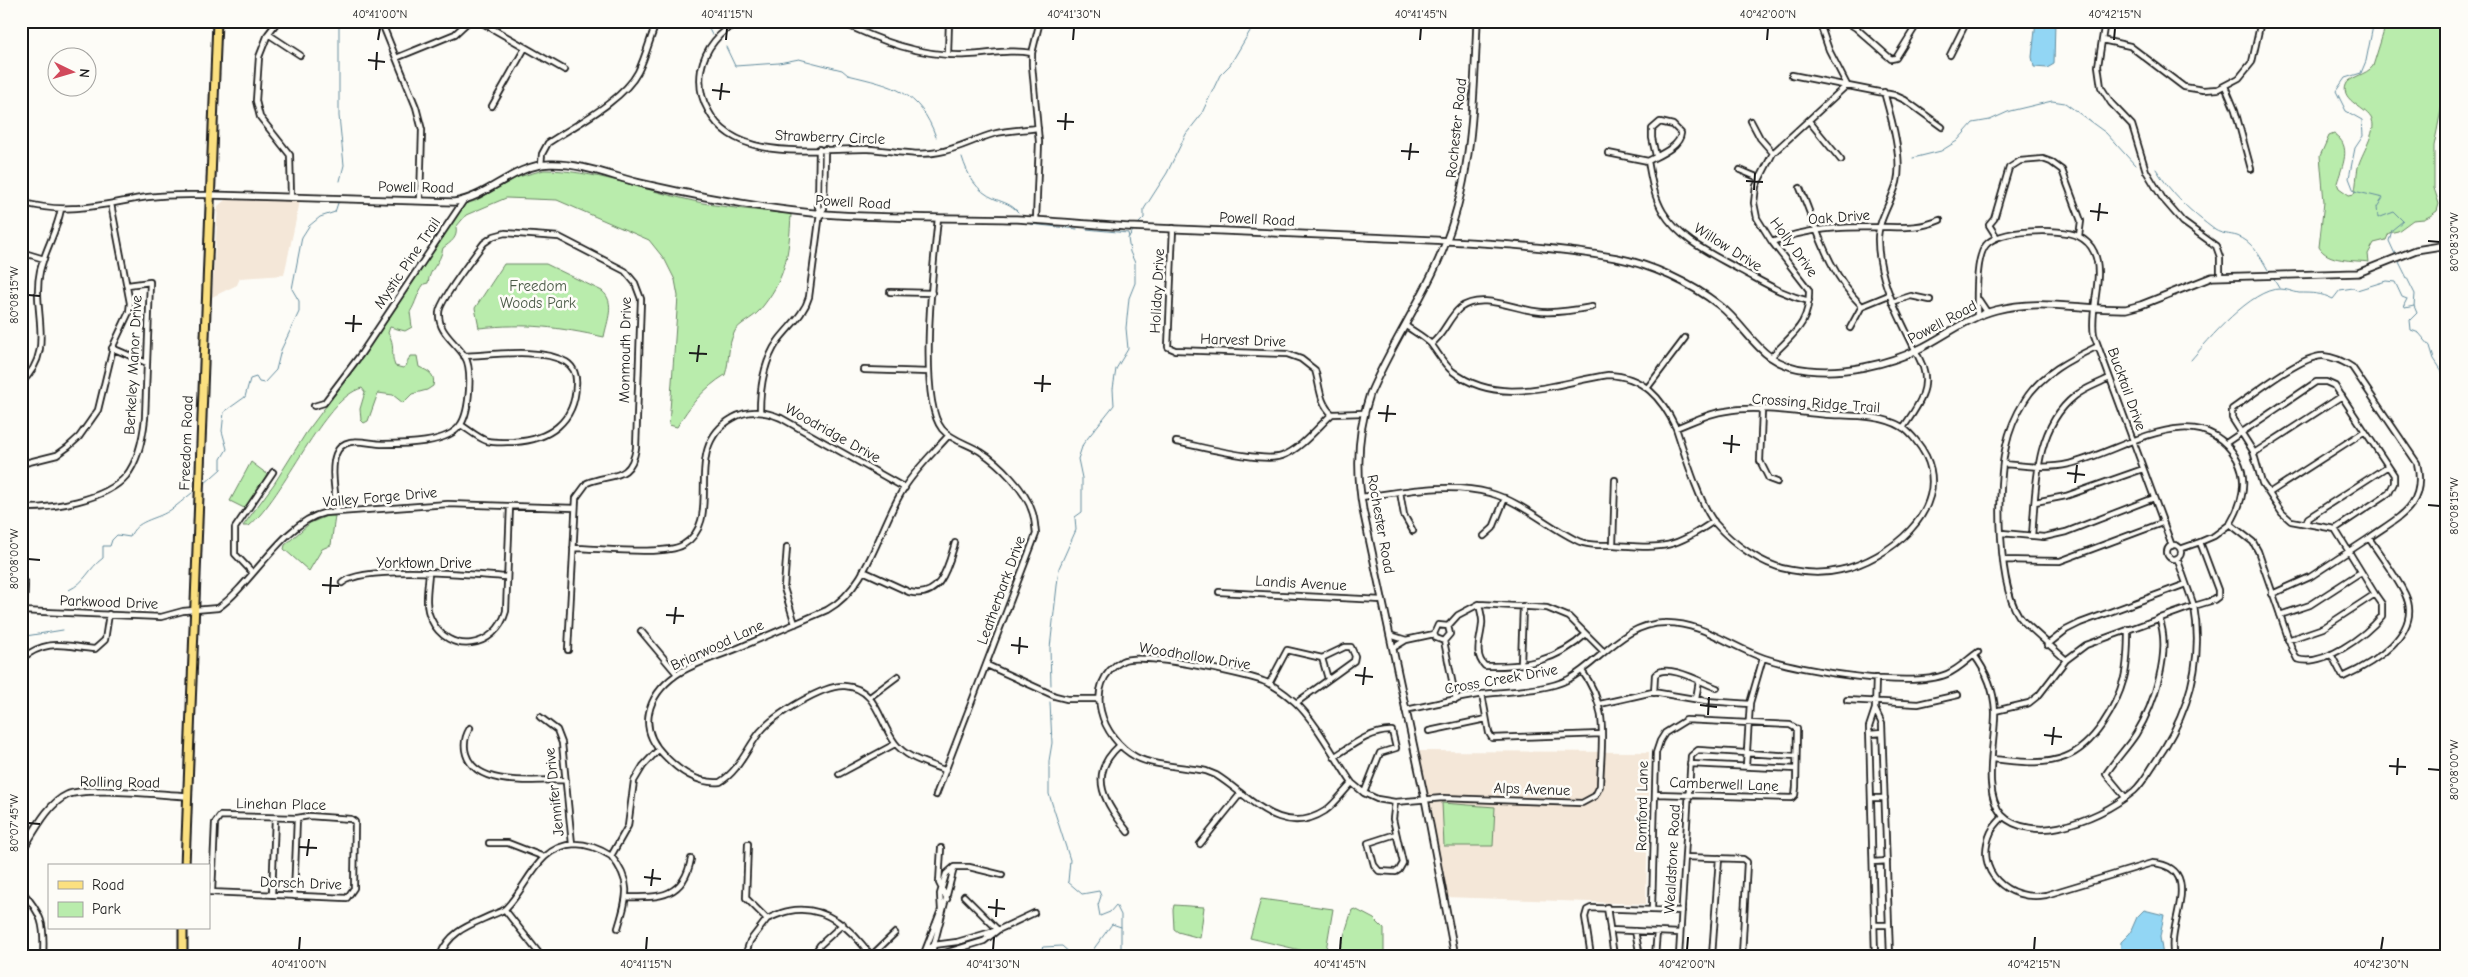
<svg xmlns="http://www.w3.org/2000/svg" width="2468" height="977" viewBox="0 0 2468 977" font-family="'Comic Neue',sans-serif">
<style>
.built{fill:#f4e7d8}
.green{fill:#b9ecac;stroke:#6a8464}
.water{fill:#92d6f4;stroke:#638c9e}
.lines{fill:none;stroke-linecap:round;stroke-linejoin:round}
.stream{stroke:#638c9e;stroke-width:1}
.minor-casing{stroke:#1c1c1c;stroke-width:8}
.tertiary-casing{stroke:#1c1c1c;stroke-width:9}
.primary-casing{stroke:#1c1c1c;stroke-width:11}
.minor{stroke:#fdfcf7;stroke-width:4.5}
.tertiary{stroke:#fdfcf7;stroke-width:5.5}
.primary{stroke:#fbe080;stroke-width:7}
.ticks{fill:none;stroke:#1c1c1c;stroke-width:2}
.labels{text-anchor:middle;stroke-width:5;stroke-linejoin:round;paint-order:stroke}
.street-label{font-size:15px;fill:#1c1c1c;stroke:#fdfcf7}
.park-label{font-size:15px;fill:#4b5a47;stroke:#fdfcf7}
.neatline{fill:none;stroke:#1c1c1c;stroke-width:2}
.ticks-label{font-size:12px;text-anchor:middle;fill:#1c1c1c}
</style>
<rect width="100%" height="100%" fill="#fdfcf7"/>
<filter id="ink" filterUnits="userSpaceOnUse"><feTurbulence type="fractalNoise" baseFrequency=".02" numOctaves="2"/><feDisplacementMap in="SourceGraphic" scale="10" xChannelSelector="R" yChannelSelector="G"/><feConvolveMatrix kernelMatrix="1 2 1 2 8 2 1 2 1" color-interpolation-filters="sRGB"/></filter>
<g filter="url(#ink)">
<path class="built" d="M225,200l75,1 -16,74 -44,3 -3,7 -25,12 6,-91z
M1414,751l235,1 -3,152 -201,-7z"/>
<path class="green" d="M2387,21h60v58l-13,67v42l5,16 -2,7 -7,5 -6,3 -11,1 -15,11 -9,2 -3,7 -12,3 -6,11 1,8c-15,-2 -42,0 -50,-15l5,-45 -4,-46 9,-20 5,-2c19,12 8,32 3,49l2,5 10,7 5,-1c3,-9 2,-18 4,-27 3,-13 19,-35 14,-47 -4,-12 -32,-19 -26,-35 2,-8 21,-10 27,-19z
M544,170c49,0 97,19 145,30 33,8 68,10 102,14 -2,41 -5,65 -32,97 -7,8 -19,12 -24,20 -8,15 -5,29 -10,44 -21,13 -36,31 -48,52l-8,-2 9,-129 -3,-16 -10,-20 -16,-20 -92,-40 -51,-2 -40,17 -10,12c2,11 -5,15 -13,21 -3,17 -13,19 -15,35l-4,1c-7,9 -8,19 -14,28l2,15 -7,4 -15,-4 -2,6c8,12 2,21 7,33l8,2 3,-2 4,-10h7l2,11c9,4 17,7 14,19l-6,4 -15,4 -9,9 -10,-8 -15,-2 -10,28 -4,2 -3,-3 -1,-11 5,-17 -3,-4c-39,10 -77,108 -113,138h-6l31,-42 32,-51 59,-79 100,-150 10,-3 43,-24z
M504,264h42l56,27c14,11 5,30 2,46 -47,-10 -76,-14 -125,-9l-4,-20z
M251,462l16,12 -21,35 -16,-8z
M327,516h8l-4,29 -9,4 -13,22 -25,-22 1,-4 25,-22z
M1442,803l53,4 -2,39h-49z
M1261,899l72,10 -8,47 -75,-18z
M1174,905l30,2 -4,31 -22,-6 -4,-3 -1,-19z
M1355,909l19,10 10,10v27h-44l-1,-4 13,-42z"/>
<path class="water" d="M2036,21h19l-1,43 -7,4 -13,-1 -2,-10z
M2144,910l20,5 -4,22 3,19h-43l1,-14 9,-9 7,-16z"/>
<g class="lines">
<path class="stream" d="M339,21v95l5,49 -4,16
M705,21l7,14
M2374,21l-8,40 -5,12 -16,5 -9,13 10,20 16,9 1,16 -8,12 -6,30 5,13 29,7 -6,9 1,11 16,-6 9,9 -11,9 -3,11 6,13
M726,47l9,19 44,-3 20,-4 43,11 6,5c45,11 71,15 88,62
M962,157c6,19 14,34 33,42 10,4 16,5 23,13
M1913,158l28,-7 16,-10 16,-18 17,-3 20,-9 42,-10 13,2 41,30 29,32
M2156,169c16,26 35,43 59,61 6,4 15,4 22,6 15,5 23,20 31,34
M1139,223l5,-5v-9l23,-36 19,-39 15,-19 19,-40 10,-10 26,-44
M1030,224l47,5
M1086,229l42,4 1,4
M2399,262l16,32 -1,12 3,7 -7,7 1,10 8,3 11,13 4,13 8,12 5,31
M2273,278l6,10
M2191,360c17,-20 61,-72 89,-71 7,0 13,3 19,4 13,0 22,0 34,6l7,-9 13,-2 4,2 29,-9 9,1 7,15 5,2 -3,6 1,3 9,-2
M204,484l17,-15v-10l6,-10 -5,-18 2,-19 21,-15 5,-18 6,-2 3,5 5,1 12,-13 5,-20 18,-38v-11l-7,-12 10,-52 7,-11 11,-9 15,-5 3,-9
M69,590c17,-8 19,-21 34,-32v-12h7l2,-6 5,-5 13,2c6,-17 25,-17 39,-26 8,-5 15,-12 23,-18
M21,644l5,-8 37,-6
M1051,685l-1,-37 9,-80 17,-38 -1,-13 7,-5v-34l-4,-19 5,-15 31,-39 -1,-16 3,-20 12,-20 -2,-21 3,-30 6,-15v-20l-5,-11 -2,-14 5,-7
M1050,702l2,41 -3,18v33l21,66 -2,22 14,12 17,-3 2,5 -3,9 2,11 10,-4 6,-7 5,10v41
M1034,956l9,-9 19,-1 10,9 18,-1 22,-30 9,3"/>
<g class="minor-casing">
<path id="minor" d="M278,21l-10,13 -9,23 -3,44 4,16 30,38 1,41
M381,21l35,86 6,23 -2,70
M479,21l86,49
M740,21c-20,10 -35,27 -39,49 -2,14 0,28 7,40 27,54 110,38 160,39 23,1 48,8 71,3 19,-3 36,-13 54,-18 15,-4 30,-4 45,-6
M839,21c41,20 82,36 128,34 23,-1 43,-6 65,-2
M1819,21l10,29 18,35
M1845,21l11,7 35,31 5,-1 23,-37
M2105,21l-7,45 3,21 10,16 21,22 14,46 17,28 20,23 33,24 4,11v19
M1856,28l5,-7
M268,34l32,21
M2102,40l28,6 54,41 19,3 15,-1 21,-11 13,-16 9,-41
M948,55l1,-34
M1950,55l17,-34
M396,58l59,-24 14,-13
M1792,75l102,20 11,5 37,27
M2225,86l10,24 16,59
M1884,92c7,25 19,65 13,90 -5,19 -19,38 -19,57 0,47 27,86 45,128 8,24 -7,41 -20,61
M492,106l33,-58
M1751,121l9,17 13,15
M1809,121l32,39
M819,149l-1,58 2,6
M1608,153l40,8
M1648,161c3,17 6,36 15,51 18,29 49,42 77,58 25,13 41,24 69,31
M1648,161c11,-6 32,-14 33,-28l-8,-8 -13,-3 -8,7v9l4,18
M541,165l1,-11 6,-11c27,-18 75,-42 90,-71 8,-16 12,-34 19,-51
M1740,170l19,8
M1800,188c17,41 29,86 62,118
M21,202c47,14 81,2 127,-5 21,-3 41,-2 62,-2
M1036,220l3,-78 -7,-77v-12l8,-32
M1173,228l-5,119 7,3 112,4 14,5 14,11c5,15 4,33 17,44l32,-1
M1996,236l-7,-11 5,-6 15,-51 11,-7 23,-2 8,3 11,8 19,51 -2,15
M1772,242c35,-14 69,-15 107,-15 22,0 40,2 61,-7
M21,252l23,7
M890,292l42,1
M1979,300l8,12
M1892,302l19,-6 19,4
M1977,316c0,-17 -2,-58 9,-71 13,-16 74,-17 92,-9 6,3 13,9 16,16 11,23 -5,58 0,83l78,211
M1406,326c7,5 18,11 25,18 7,9 12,19 21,27 47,37 104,12 156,4 35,1 54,23 68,53 16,-6 32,-15 50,-17 33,-6 72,2 106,4 22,1 50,0 70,12 9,6 19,19 24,29 26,55 -39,104 -86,114 -16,4 -34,3 -49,0 -28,-4 -58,-26 -76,-47 -15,-18 -31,-71 -39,-95
M1850,328l12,-22 27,-11
M1431,344c13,-9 17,-26 29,-36 23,-17 56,3 82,4 17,1 34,-2 50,-5
M112,348l35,15
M1771,357c21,-23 39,-31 38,-67l-37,-48 -15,-24 -3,-15 2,-17 17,-33 74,-68
M864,370l65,2
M21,383c36,-33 10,-71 19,-112 5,-21 17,-40 21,-62
M1648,387l37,-49
M314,406l10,-3 37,-49 103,-154
M1762,411l-2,50 9,18 8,3
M760,412c0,-24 4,-51 18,-71 11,-15 26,-26 31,-44l11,-84 4,-5 1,-59
M461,425c8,5 17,13 26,16 9,2 18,1 27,1 35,-2 61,-20 62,-57 1,-9 -2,-18 -10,-23 -26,-15 -73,-7 -102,-6
M1176,442c23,4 86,21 106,14 19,-7 36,-29 50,-42
M2226,443l90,-61h10l9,4 59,89v8l-5,10 -54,36 -44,-8 -9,-8 -20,-30 -9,-32 -21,-33v-9c19,-13 70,-54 91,-53 11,1 20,5 29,11l65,96c10,43 -17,53 -48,75
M2254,453l88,-57
M21,464l36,-9 11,-8 11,-10 19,-27 16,-66 15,-32 1,-9 -19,-99
M2004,464c21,2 43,5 65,0 53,-12 130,-71 168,-5 12,22 5,45 -7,65
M1400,492l4,23 9,16
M2269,493l96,-62
M1361,497c41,-5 88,-15 129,-4 32,9 57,33 86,47 11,6 26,5 38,5 49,3 58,5 100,-24
M2035,502l31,-6 77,-27
M21,508c30,1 85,-8 105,-32 13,-16 17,-39 19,-58l5,-136 -22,3
M337,511c-1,-16 -7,-41 -1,-57 8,-20 31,-10 47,-10 21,0 66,0 78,-20 8,-12 12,-54 4,-67 -9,-15 -27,-24 -26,-44 0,-12 36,-58 45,-70l10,-7 11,-3 54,4 66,34 10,12 6,16 -5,149c-5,34 -25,25 -49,35l-11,15 -8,152
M2306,524l2,-6 80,-52
M2335,529l40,65
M2002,533l42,4 22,-5 88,-34
M1484,536l9,-8 12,-30
M2032,536c4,-47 2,-108 43,-140 10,-8 23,-12 34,-18
M2200,542l14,-6 16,-12 23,18 5,9 34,98 5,10c26,9 69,-24 85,-43v-12l-7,-10 -52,34 -35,12
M1613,545l2,-65
M2167 552a7 7 0 1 1 14 0a7 7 0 1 1-14 0Z
M787,547l-3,41 11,36
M573,548c25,0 91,8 110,-3 44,-26 -5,-96 50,-127 15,-9 32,-7 48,0l124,70
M2177,558l17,48 20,-6 4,-3v-7l-18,-48 -20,7
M2004,560l56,1 102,-38
M863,571l46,21c32,8 39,-26 46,-49
M253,573l-18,-19v-26l38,-56
M429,573c-1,15 -5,32 2,46 17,37 65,30 75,-8l4,-105
M342,583c22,-19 133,-8 165,-6
M1219,592l163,8
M2272,594l38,-17 59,-39c12,19 26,36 36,56 19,39 -33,70 -62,83l-12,-23
M1479,604c1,7 4,14 3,20 -1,15 -9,30 3,42 38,1 73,-5 101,-32
M21,611l140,6 22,-6 35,-3c34,-24 66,-86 106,-95l124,-9 127,4
M24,611l1,-28
M2280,615l30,-10 51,-33
M1448,626l10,-11 21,-11 68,4 22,9 34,34
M641,631l36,43
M1434,634l2,4 8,3 6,-7 -2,-8
M1434,634l4,-9 10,1
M1390,635l16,5
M1444,641l12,59
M2047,645l19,-15 14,-7 106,-39
M1393,648l13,-8 28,-6
M1974,655c12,16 20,35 21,56 1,29 -14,80 7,104 13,14 40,16 57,12 27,-6 53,-18 75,-36 8,-7 14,-18 20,-27 33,-47 50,-101 40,-158l-108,39 -20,15 -27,35 -10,8 -34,8
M1322,658l6,21
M21,659c27,-21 42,-13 74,-10l10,-9 4,-26
M2066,660l-43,-39c-27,-28 -26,-138 -17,-175 3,-15 11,-33 19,-46 16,-26 46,-41 73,-54
M1521,664l2,-58
M987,665l68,31 12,3h31
M1269,684l18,-34 35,8 23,-11h6l4,9 -1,5 -58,42
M1654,693l1,-18c11,-13 48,8 62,13
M1482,694l7,39 3,5 109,-4
M870,697l28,-21
M1696,699l3,-18
M1847,700l71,4 40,-9
M1600,704l53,-12 53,9 44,3
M1875,709l7,15 8,232
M1405,710c26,-5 52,-12 78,-16 25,-3 64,-3 86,-15 32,-18 55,-56 96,-56 37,-1 66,24 99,35 38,13 147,31 183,16 12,-5 21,-15 31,-22
M540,717l17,13 5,13 10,101
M470,728c-5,8 -7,16 -4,26 10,34 70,26 99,26
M1429,731l57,-12
M1869,734l13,-1
M1119,746c-33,30 -13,58 9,86
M1334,757c17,-11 37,-27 58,-26l4,17 -16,5 -16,40
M1992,759c24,2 50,7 73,-2 29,-11 51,-50 59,-79 4,-16 4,-33 4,-49
M1690,764l106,5
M1746,766l4,-63 13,-45
M944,770c-17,-7 -38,-12 -49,-27 -16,-21 -18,-55 -50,-57 -21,-2 -71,29 -85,46 -13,16 -21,39 -40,50 -22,2 -42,-12 -56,-27 -27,-27 -17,-59 12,-80 17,-12 47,-20 67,-29 28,-12 56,-24 84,-36 42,-23 52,-83 77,-122 12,-19 30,-36 45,-53
M839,774l56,-30
M1352,783c-9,9 -17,21 -27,28 -44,28 -75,-15 -109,-36l-10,-4c-20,-4 -53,-5 -70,-14 -34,-18 -55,-73 -14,-96 17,-9 120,12 141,20 12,4 23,13 32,21 20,18 41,58 57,81l12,10 13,6 18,3 48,-4 139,5 13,-7 5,-10c1,-44 10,-78 -18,-115
M936,795l100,-261c-1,-7 -1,-16 -4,-23 -6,-20 -33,-48 -51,-59 -12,-8 -30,-12 -39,-23 -25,-31 -8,-169 -4,-211
M2125,797l-19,-23c9,-14 21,-26 30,-40 18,-29 36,-83 23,-116
M1872,798h13
M1395,802l-2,17 10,44 -4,7 -3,2 -17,-1 -5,-6 -6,-22 28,-9
M2003,817c-4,4 -9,9 -12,15 -18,39 17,70 55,63l106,-32c55,4 13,63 22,93
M489,843h19l36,14
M748,844l-2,54 21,21
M1200,844l41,-51
M941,848l-2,35 8,16
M611,856c22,26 16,42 7,72
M1685,857l58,2 4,3 -5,94
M1873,862l14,-1
M21,890c21,24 24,34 22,66
M209,892l138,6 7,-10 1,-66 -4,-3 -42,-3 -12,2 -77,-2 -5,7 -3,69
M272,895l3,-77
M294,896l3,-78
M964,896l34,34 36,-17
M627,897c33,1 57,0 64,-38
M1607,907l7,49
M1652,909l4,-156 4,-12 5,-8 21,-13 104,5 7,4 -1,58 -1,8 -3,3 -136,-4
M505,910l33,42
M767,919c7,-3 15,-7 22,-8 36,-7 63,18 82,45
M1875,925h14
M1610,930l70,3
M1635,931l5,25
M924,952l10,-7 23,-3 41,-12 -14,11 -49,15
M440,956c9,-25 30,-31 52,-41 4,-2 10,-3 14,-7 23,-23 31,-62 69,-64 14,0 25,5 36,12l17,-30 6,-45 9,-15 15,-16
M745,956l5,-15 17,-22
M813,956l7,-11 23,-21
M871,956l24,-23
M923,956l18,-46 -1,-16 6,-20 8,-7h15l33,8
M931,956l23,-88
M1591,956l-6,-39 2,-7 4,-2 91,3
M1655,956l2,-24
M1679,956l12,-200 7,-6 98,6
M1712,956l7,-98
M1875,956l-6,-229 6,-18 1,-31"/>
</g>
<g class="tertiary-casing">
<path id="tertiary" d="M210,195l244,7c35,-5 59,-37 96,-38 33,-1 63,13 94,20 57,13 122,25 180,30 64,5 128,3 192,5 38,2 76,6 113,8 73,3 146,6 218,9 91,5 181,6 270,22 35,7 74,25 102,47 33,26 39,60 89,65 35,4 79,-5 111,-21 25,-12 49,-32 77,-39 43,-12 86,0 130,-1l15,-4 71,-28 146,-4 58,-23 31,-5
M21,852c12,-18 26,-48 46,-57 20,-9 95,0 120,1
M1455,956l-30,-157 -62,-289c-7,-40 -6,-78 7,-116 22,-52 56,-99 76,-152 27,-70 28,-147 31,-221"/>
</g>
<g class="primary-casing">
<path id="primary" d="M185,866l32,-845
M183,956v-28"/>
</g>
<use href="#minor" class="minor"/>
<use href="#tertiary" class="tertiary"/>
<use href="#primary" class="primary"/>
</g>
</g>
<path class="ticks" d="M378,40l2,-12M726,40l1,-12M1073,40l1,-12M1420,40l1,-12M1767,40l1,-12M2114,40l1,-12M368,60l17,2M376,70l1,-18M712,90l18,2M720,100l2,-17M1057,121l17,1M1065,130l1,-17M1401,151l18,1M1409,160l2,-17M1746,181l17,1M1754,190l1,-17M2090,211l18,2M2098,221l2,-18M2428,241l12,1M28,295l12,1M345,323l17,1M353,332l1,-17M689,353l18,1M697,362l2,-17M1034,383l17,1M1042,392l1,-17M1378,413l18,1M1386,422l2,-17M1723,443l17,2M1731,453l1,-18M2067,473l18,2M2075,483l2,-18M2428,505l12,1M28,559l12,1M322,585l17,1M330,594l1,-17M666,615l18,1M674,624l2,-17M1011,645l17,2M1019,654l1,-17M1355,675l18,2M1363,685l2,-18M1700,705l17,2M1708,715l1,-18M2044,735l18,2M2052,745l2,-18M2389,766l17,1M2428,769l12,1M2397,775l1,-17M28,823l12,1M299,847l18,1M307,856l2,-17M644,877l17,2M651,886l2,-17M988,907l17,2M996,917l1,-18M299,950l1,-13M646,950l1,-13M993,950l1,-13M1340,950l1,-13M1687,950l1,-13M2034,950l1,-13M2381,950l2,-13"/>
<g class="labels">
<g class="street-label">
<text transform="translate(1456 128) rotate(-84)" y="5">Rochester Road</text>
<text transform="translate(830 137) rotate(2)" y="5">Strawberry Circle</text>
<text transform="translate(416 187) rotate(1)" y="5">Powell Road</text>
<text transform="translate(853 202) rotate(3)" y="5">Powell Road</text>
<text transform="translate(1839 217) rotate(-4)" y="5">Oak Drive</text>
<text transform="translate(1257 219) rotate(3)" y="5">Powell Road</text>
<text transform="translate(1728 247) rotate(32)" y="5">Willow Drive</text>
<text transform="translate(1794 247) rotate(54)" y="5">Holly Drive</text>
<text transform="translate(407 263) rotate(-56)" y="5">Mystic Pine Trail</text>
<text transform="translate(1157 291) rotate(-87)" y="5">Holiday Drive</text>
<text transform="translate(1942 322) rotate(-28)" y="5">Powell Road</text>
<text transform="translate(1243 340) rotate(2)" y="5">Harvest Drive</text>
<text transform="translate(625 350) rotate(-89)" y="5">Monmouth Drive</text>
<text transform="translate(133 365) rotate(-87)" y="5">Berkeley Manor Drive</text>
<text transform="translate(2127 389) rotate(70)" y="5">Bucktail Drive</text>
<text transform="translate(1816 403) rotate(4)" y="5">Crossing Ridge Trail</text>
<text transform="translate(833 433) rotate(29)" y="5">Woodridge Drive</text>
<text transform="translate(186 443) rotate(-88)" y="5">Freedom Road</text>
<text transform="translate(380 497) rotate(-5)" y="5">Valley Forge Drive</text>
<text transform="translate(1381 524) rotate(80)" y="5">Rochester Road</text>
<text x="424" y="568">Yorktown Drive</text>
<text transform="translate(1301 583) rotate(3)" y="5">Landis Avenue</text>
<text transform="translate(1001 590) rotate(-70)" y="5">Leatherbark Drive</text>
<text transform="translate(109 602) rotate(2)" y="5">Parkwood Drive</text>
<text transform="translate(717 645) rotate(-25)" y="5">Briarwood Lane</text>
<text transform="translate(1195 656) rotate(9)" y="5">Woodhollow Drive</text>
<text transform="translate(1501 679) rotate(-10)" y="5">Cross Creek Drive</text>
<text transform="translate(120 782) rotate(1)" y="5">Rolling Road</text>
<text transform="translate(1724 784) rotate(2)" y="5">Camberwell Lane</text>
<text transform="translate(1532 789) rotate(2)" y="5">Alps Avenue</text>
<text transform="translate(554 792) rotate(-96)" y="5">Jennifer Drive</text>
<text transform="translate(281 804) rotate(1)" y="5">Linehan Place</text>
<text transform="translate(1642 806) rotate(-89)" y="5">Romford Lane</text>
<text transform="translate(1672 859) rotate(-87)" y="5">Wealdstone Road</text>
<text transform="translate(301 883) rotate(2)" y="5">Dorsch Drive</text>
</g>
<g class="park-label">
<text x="538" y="291">Freedom<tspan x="538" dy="17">Woods Park</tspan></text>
</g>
</g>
<rect width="2468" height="977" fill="none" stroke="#fdfcf7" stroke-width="55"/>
<rect x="48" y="864" width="162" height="65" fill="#fdfcf7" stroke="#a3a29f"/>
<rect x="58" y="881" width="25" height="8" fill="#fbe080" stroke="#a3a29f"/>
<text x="92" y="890" font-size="15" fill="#1c1c1c">Road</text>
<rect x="58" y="902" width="25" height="15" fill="#b9ecac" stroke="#a3a29f"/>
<text x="92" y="914" font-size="15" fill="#1c1c1c">Park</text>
<g transform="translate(72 72) rotate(95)"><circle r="24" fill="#fdfcf7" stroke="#a3a29f"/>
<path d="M0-4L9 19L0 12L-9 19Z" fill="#d1495b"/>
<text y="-8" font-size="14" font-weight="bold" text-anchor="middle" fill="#1c1c1c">N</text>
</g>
<rect x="28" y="28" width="2412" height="922" class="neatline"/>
<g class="ticks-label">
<text x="380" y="18">40°41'00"N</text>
<text x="727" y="18">40°41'15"N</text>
<text x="1074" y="18">40°41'30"N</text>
<text x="1421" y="18">40°41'45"N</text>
<text x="1768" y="18">40°42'00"N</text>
<text x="2115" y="18">40°42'15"N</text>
<text transform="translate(2454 242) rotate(-90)" y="4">80°08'30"W</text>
<text transform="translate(14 295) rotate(-90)" y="4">80°08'15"W</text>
<text transform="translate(2454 506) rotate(-90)" y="4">80°08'15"W</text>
<text transform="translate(14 559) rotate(-90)" y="4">80°08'00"W</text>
<text transform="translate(2454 770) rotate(-90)" y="4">80°08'00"W</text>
<text transform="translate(14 823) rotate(-90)" y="4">80°07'45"W</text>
<text x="299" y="968">40°41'00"N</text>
<text x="646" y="968">40°41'15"N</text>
<text x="993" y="968">40°41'30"N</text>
<text x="1340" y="968">40°41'45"N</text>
<text x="1687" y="968">40°42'00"N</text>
<text x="2034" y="968">40°42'15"N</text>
<text x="2381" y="968">40°42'30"N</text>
</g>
</svg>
